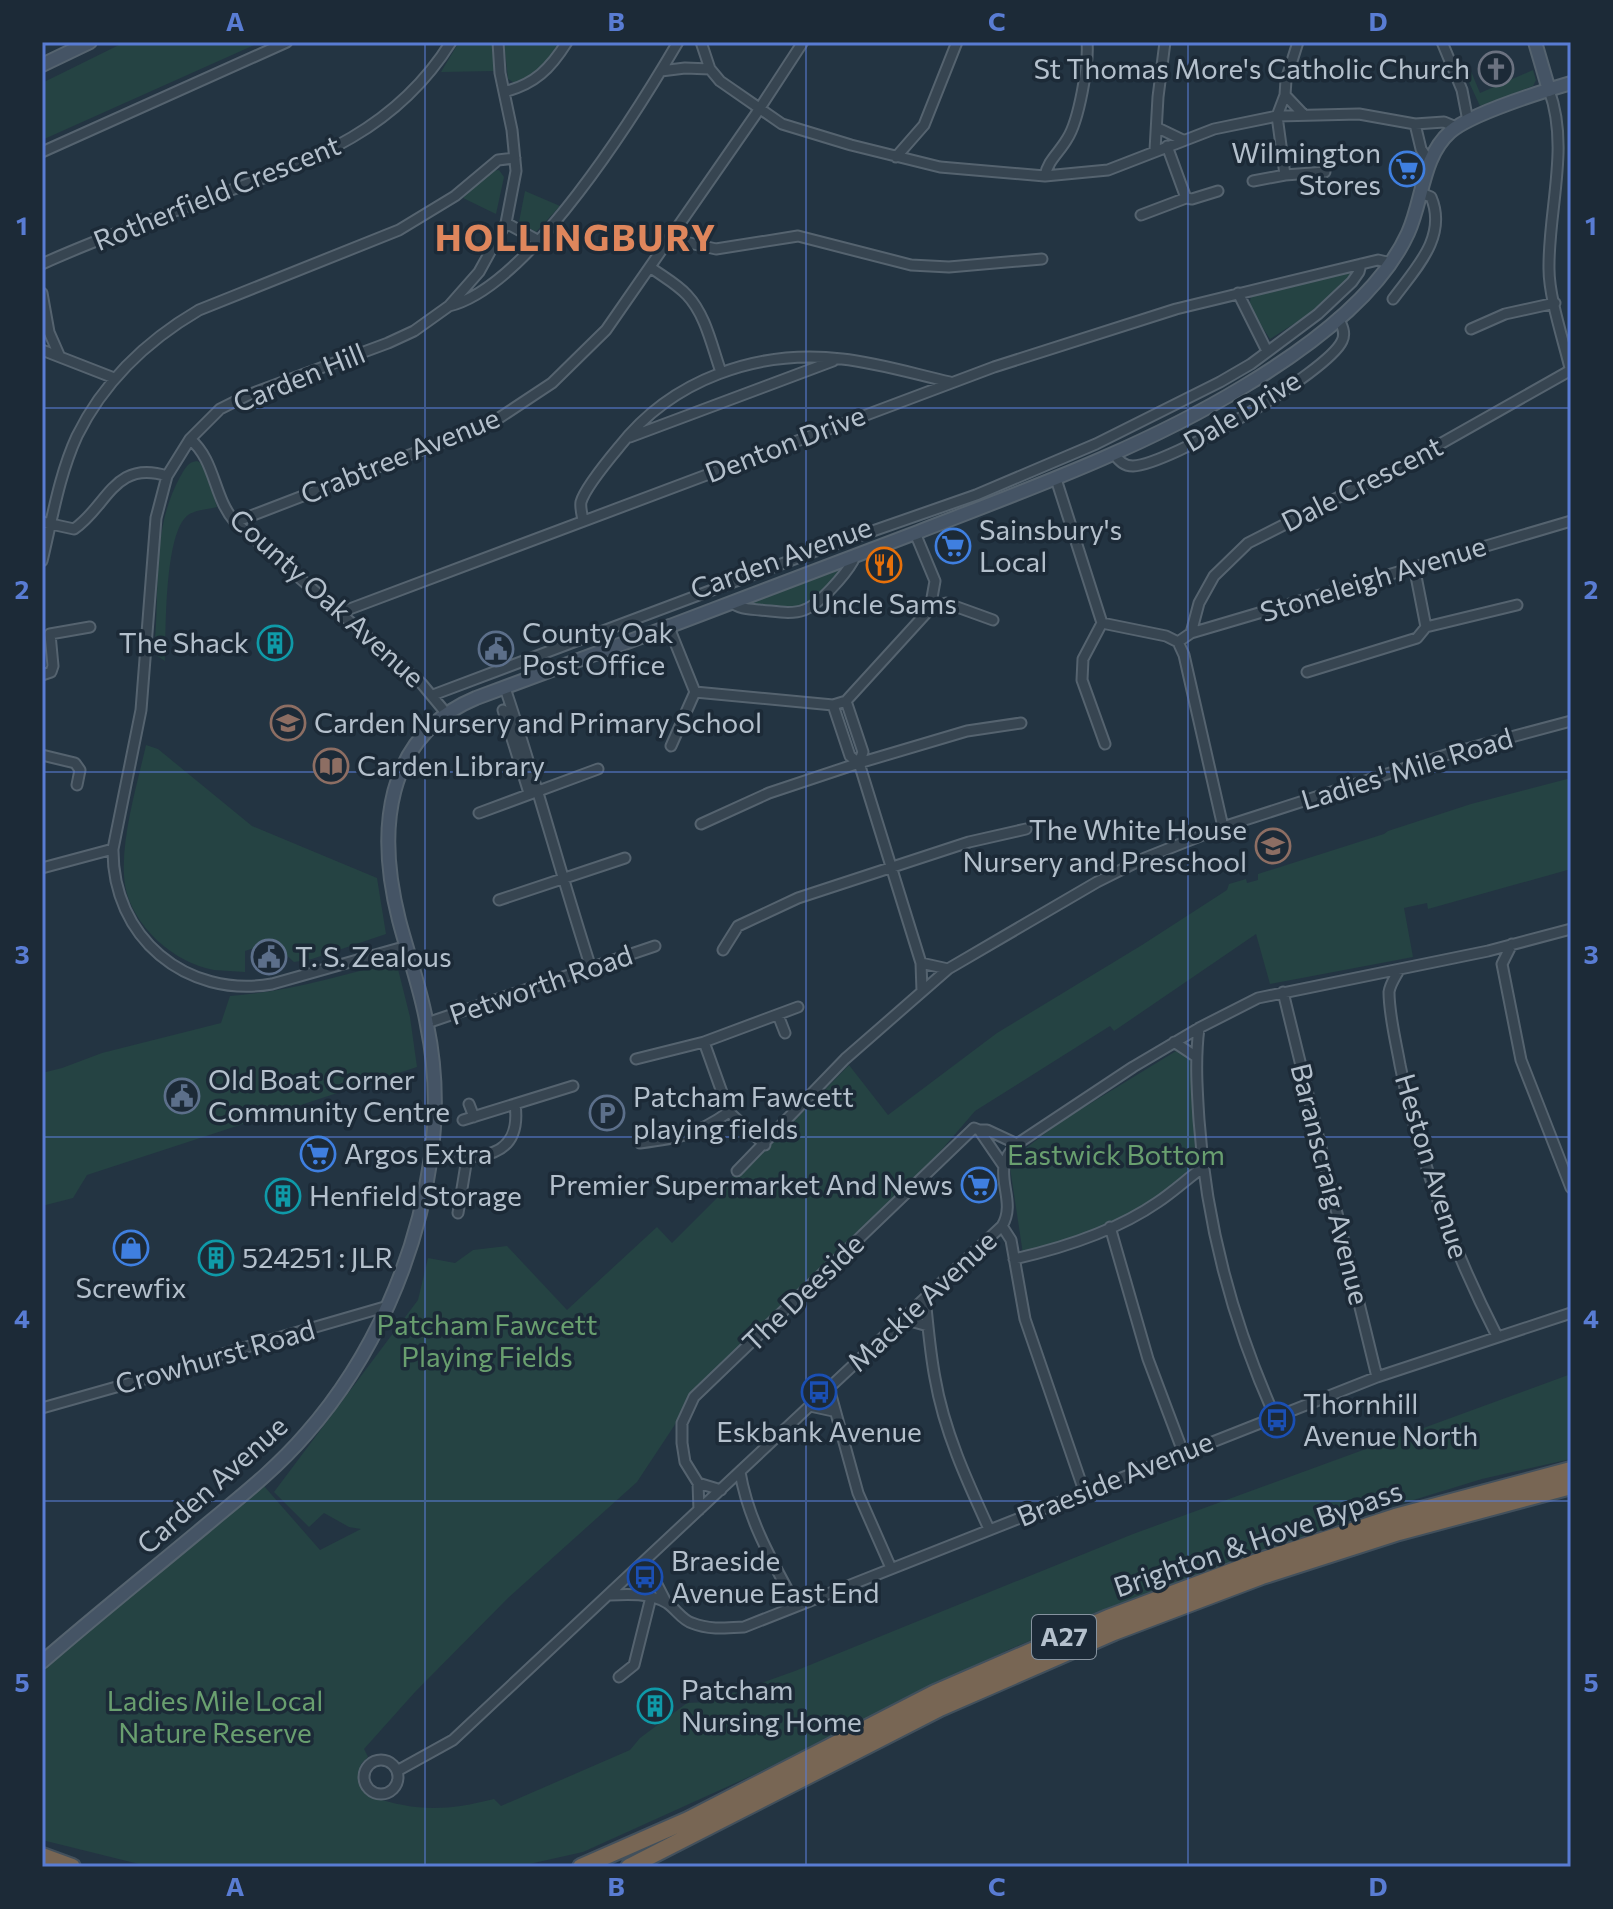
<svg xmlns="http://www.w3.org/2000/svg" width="1613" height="1909" viewBox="0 0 1613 1909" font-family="Commissioner,sans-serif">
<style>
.green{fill:#254343}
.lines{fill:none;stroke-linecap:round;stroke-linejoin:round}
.street-casing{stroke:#55636f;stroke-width:13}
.secondary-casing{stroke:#55636f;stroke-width:16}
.highway-casing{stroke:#42505c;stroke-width:20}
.street{stroke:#374551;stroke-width:9}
.secondary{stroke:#455465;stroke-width:12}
.highway{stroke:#786654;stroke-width:16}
.grid{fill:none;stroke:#597cd3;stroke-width:2;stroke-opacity:0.55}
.labels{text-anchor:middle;stroke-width:7;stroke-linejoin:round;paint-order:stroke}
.shield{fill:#1c2a37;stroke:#86939f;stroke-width:2}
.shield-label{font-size:26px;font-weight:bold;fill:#b4c0cc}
.poi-label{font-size:28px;fill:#b4c0cc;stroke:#1c2a37;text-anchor:start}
.street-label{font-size:28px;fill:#b4c0cc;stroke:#1c2a37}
.park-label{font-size:28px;fill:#699f6f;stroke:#1c2a37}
.district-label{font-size:36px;font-weight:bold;letter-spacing:2px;fill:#df865c;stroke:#1c2a37}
.neatline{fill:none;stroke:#597cd3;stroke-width:3}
.grid-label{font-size:26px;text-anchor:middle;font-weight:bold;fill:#597cd3}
</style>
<rect width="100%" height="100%" fill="#233442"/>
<path class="green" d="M125,42h136l-219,98v-57z
M459,42h33l2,29 -53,1z
M504,42h58l-24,30 -22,12 -8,-5z
M1468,64l12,29 53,-23 3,10 -3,6 -53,20 -18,-39z
M499,170l5,7 -8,37 -33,-16 28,-27z
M525,191l35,15 -24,26 -17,-10z
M1350,272l2,2 -44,41 -38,24 -21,-32 2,-11z
M197,461l6,3 14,43c-8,2 -22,3 -29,8 -24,18 -22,117 -23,146l-9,-6 -2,-5c7,-60 -4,-118 26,-173 5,-8 7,-15 17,-16z
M842,569c-39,45 -37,41 -96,36z
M146,745l12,4 94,77 125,52 9,56 -74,25 -18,3 -22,-20 -27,9v21c-10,-1 -21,-1 -31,-2 -40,-7 -82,-44 -89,-85 -6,-42 12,-99 21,-140z
M1571,778v91l-143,40 -1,-6 -23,5 9,49 -143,27 -14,-50 -142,97 -4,-5 -135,85 -49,57 -234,225 -18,33 -37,56 -129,116 -93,94 -51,57 4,8 -7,7 -2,17 10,15c48,16 77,15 125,3l7,7 129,-56 10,-12 47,-35 20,-1 88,-31 338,-137 438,-160v85l-89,20 -124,38 -168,60 -180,72 -259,127 -168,76 -67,15h-365l-109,-27v-175l222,-179 56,64 41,-21 -12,-2 -25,-14 -15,14 -35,-35 144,-192 10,-42 27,5 18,-13 34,-4 60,64 90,-83 15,16 46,-46 19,-26 5,3 107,-109 39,50 109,-82 145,-88 85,-55 2,-6 17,-5 1,4 11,-3v-6l126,-40 4,-3 83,-27z
M396,961l14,56 7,50 -330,108 -14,23 -31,8v-133l20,-5 40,-15 119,-30 9,-27c57,-4 111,-20 166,-35z
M1176,1051l14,7 6,106 -44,38 -54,26 -75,26 -14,-93 51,-39z"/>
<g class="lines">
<g class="street-casing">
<path id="street" d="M701,42l9,27 10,12 62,43 69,21 89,22 105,9 63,-6 106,-41 63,-13 82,-2 56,10 29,-2 12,5
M1442,42l20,48 6,31
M661,71l24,-3 25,1
M1549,90c21,57 -1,120 0,179 0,29 15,73 22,103
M504,92c31,-8 46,-23 63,-50
M1285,95l18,19
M1415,124l6,25 9,14
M1158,128l25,12
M1167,146l19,52
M1155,150l3,-53 7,-55
M42,152l245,-110
M896,157l28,-32 33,-83
M1285,175l-8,-59 8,-21 1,-15 12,-38
M1045,176c3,-16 14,-23 22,-37 12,-18 22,-76 20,-97
M1253,181l32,-6 40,-3
M1141,215l45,-17 6,1 26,-8
M506,223l33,18
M672,235l13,7 31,7 82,-13 113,29 38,2 93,-8
M42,264c59,-27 121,-48 181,-71 93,-34 173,-63 228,-151
M650,267c12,9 27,17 37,28 19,20 25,52 34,77
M42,293l7,39 11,25
M1238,293l29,58
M1393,299c22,-30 55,-62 38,-102l-10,-4
M449,306c80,-19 188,-194 229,-264
M1471,329l34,-15 50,-11
M42,350l72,28
M630,437l203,-76
M190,439c26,22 23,58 45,83l187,162 24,29
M1114,454c5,7 10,12 19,12 36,-1 195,-94 209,-125 4,-8 0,-16 -4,-23
M1056,479l46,144 64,13 12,6 6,13 39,172
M583,520c-1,-5 -3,-13 -2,-18 4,-14 28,-43 38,-55 53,-68 139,-98 223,-88 37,4 72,15 108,23
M42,522l32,7c33,-22 40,-70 93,-53
M235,522l255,-98 62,-41 54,-53 150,-216 47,-72
M42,561c10,-41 17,-86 35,-125 27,-55 69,-95 122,-126l200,-80 56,-34 43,-36 17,-2
M1414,566l12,61 91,-22
M731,602c8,7 19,7 29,8 14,1 31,5 44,0 15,-5 41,-35 49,-49l-2,-4
M930,609l16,-6 47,17
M339,613l655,-246 182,-58 202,-49 13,3
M1102,623l-19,36 -1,21 23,64
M668,625l27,67 138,13 13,-4 84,-92 5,-28 -20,-48
M1191,633l8,-30 15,-27 34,-33 162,-82 161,-91
M1178,642l13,-9 380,-112
M1307,672l110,-34 9,-11
M42,675l9,-3 2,-6 -3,-32 40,-7
M505,688c31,92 56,187 86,280
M433,695l391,-147 152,-53 120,-51 124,-62 31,-18 67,-50 34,-32 7,-10 2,-8
M846,701l17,51 -4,11
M833,705l17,51 9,7 62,200 1,28
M503,710l26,83
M671,746l24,-54
M42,755l33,8 5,7 -3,15
M479,813l119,-44
M701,824l68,-31 90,-30 108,-32 54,-8
M42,868l71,-19
M499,900l126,-42
M1512,944l-10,20 19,96 50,128
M407,946l-135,38c-86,15 -160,-47 -159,-135l28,-139 15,-192 11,-42 23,-37 30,-30 28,-14 140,-52 26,-12 35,-25 30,-34 27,-49 10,-52 -4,-41 -12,-57 -2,-31
M723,950l15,-24 60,-28 171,-56 57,-13
M921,963l27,6
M1399,970c-3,6 -9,14 -10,22 0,23 7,50 11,73 19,95 53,185 97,271
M1283,992l94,385
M778,1015l7,18
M427,1023l228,-77
M1199,1028c-4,31 -2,61 0,92 7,104 33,201 76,297
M704,1042l25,70 36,33
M1174,1042l21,14
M636,1059l68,-17 94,-35
M469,1104l5,13
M463,1120l110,-34
M979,1130h8l30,14
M640,1143c39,-5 56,-8 89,-31
M431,1156c42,2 92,7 84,-52
M737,1171l108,-112 103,-90 149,-87 48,-24 78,-31 232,-75 116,-31
M458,1213l9,-55
M1002,1226l9,14 14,79 59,172
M1110,1227l38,132 35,93
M1014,1259c49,-11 102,-28 144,-57 15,-10 29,-23 44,-34
M925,1298c3,27 5,54 10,80 9,53 32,103 54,151
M903,1319l25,7
M829,1388l29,105 33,75
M810,1406l23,5
M42,1408l159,-45 11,-6 176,-51
M740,1472c8,48 33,91 56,133
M698,1483l23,7
M699,1510l-1,-27 -13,-21 -3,-19v-20l12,-26 280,-269 5,2 24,35
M645,1561l21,41
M610,1595c18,-1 40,-2 57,8 9,6 15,17 25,20 17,7 35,5 52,4l633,-250 194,-64
M619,1677l15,-12 17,-68
M364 1777a17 17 0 1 1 34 0a17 17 0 1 1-34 0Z
M397,1771l56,-31 549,-514c17,-28 -15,-55 15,-82l116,-77 66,-39 59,-30 230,-47 83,-22"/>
</g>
<g class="secondary-casing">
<path id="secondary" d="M1535,42l14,48
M42,65l48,-23
M42,1662c53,-46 108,-90 162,-135 36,-30 72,-58 102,-93 67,-76 111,-177 125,-277 6,-44 5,-89 -4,-132 -6,-36 -19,-70 -28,-105 -22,-87 -16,-183 77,-222 145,-53 290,-108 434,-163 113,-44 229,-85 333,-148 60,-36 136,-90 165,-154 15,-33 14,-76 42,-101 20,-18 94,-41 121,-49"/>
</g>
<g class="highway-casing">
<path id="highway" d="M42,1856l30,11
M581,1867l107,-47 247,-127 173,-75 149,-56 138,-45 176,-47
M629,1867l311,-159 174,-76 148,-56 137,-44 172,-46"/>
</g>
<use href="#street" class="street"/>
<use href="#secondary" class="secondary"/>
<use href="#highway" class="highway"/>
</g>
<path class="grid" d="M425,42v1825M806,42v1825M1188,42v1825M42,408h1529M42,772h1529M42,1137h1529M42,1501h1529"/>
<defs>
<g id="church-ring" transform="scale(1.8)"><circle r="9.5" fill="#1c2a37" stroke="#6b7280" stroke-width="1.5"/><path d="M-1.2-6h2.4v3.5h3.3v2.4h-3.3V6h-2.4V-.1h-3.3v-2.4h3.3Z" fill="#6b7280"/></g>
<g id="supermarket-ring" transform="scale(1.8)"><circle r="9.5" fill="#1c2a37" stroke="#3f7fe0" stroke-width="1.5"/><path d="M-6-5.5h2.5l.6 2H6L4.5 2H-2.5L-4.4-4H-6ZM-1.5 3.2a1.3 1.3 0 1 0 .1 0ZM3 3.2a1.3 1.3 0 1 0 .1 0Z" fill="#3f7fe0"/></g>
<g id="restaurant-ring" transform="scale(1.8)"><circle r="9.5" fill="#1c2a37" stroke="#e8710a" stroke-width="1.5"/><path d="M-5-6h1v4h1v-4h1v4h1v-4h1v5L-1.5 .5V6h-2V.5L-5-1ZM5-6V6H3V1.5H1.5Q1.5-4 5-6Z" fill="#e8710a"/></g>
<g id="building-ring" transform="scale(1.8)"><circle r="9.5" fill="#1c2a37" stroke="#0f9aa8" stroke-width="1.5"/><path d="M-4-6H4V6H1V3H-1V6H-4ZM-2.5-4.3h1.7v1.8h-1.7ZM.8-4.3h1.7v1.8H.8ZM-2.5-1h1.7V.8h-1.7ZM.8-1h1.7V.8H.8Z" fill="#0f9aa8"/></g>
<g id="civic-ring" transform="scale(1.8)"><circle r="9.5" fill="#1c2a37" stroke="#5c6f8a" stroke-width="1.5"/><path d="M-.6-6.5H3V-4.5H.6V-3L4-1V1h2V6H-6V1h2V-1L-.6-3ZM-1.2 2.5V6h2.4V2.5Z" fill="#5c6f8a"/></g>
<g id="school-ring" transform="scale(1.8)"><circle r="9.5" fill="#1c2a37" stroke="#8d6e63" stroke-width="1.5"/><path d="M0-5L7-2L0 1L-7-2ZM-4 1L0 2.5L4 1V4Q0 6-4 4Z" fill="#8d6e63"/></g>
<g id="library-ring" transform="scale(1.8)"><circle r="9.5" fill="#1c2a37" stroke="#8d6e63" stroke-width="1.5"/><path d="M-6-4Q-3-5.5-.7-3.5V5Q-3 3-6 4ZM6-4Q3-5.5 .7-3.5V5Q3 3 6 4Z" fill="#8d6e63"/></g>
<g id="parking-ring" transform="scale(1.8)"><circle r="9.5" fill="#1c2a37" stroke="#5c6f8a" stroke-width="1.5"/><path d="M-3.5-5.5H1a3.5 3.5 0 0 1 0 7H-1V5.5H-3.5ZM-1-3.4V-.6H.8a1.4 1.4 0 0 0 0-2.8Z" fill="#5c6f8a"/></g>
<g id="shop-ring" transform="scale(1.8)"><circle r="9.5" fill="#1c2a37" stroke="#3f7fe0" stroke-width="1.5"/><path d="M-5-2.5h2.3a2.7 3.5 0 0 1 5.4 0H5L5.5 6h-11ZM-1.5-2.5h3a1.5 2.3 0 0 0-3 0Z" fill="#3f7fe0"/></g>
<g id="bus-ring" transform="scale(1.8)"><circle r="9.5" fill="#1c2a37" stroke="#1a4fb4" stroke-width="1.5"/><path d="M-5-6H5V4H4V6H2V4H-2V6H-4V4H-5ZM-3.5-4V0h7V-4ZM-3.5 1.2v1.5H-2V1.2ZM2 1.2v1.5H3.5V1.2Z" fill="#1a4fb4"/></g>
</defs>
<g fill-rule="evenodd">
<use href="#church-ring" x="1496" y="69"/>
<use href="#supermarket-ring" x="1407" y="169"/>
<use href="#supermarket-ring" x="953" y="546"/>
<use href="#restaurant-ring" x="884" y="565"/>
<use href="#building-ring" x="275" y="643"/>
<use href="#civic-ring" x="496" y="649"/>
<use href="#school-ring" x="288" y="723"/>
<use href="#library-ring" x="331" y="766"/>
<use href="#school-ring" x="1273" y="846"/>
<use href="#civic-ring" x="269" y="957"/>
<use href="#civic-ring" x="182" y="1096"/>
<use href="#parking-ring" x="607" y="1113"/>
<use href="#supermarket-ring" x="318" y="1154"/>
<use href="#supermarket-ring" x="979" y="1185"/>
<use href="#building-ring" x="283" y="1196"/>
<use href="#shop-ring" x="131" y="1248"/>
<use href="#building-ring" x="216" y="1258"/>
<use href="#bus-ring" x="819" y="1392"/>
<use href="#bus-ring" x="1277" y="1420"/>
<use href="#bus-ring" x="645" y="1577"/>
<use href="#building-ring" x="655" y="1706"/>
</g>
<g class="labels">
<rect class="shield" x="1032" y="1615" width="64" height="44" rx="6"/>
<g class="shield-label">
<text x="1064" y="1646">A27</text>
</g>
<g class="poi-label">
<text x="1470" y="79" text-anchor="end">St Thomas More's Catholic Church</text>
<text x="1381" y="163" text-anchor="end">Wilmington<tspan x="1381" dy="32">Stores</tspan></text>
<text x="979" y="540">Sainsbury's<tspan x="979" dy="32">Local</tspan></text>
<text x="884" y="614" text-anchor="middle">Uncle Sams</text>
<text x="522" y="643">County Oak<tspan x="522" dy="32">Post Office</tspan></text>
<text x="249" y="653" text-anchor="end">The Shack</text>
<text x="314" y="733">Carden Nursery and Primary School</text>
<text x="357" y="776">Carden Library</text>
<text x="1247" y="840" text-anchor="end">The White House<tspan x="1247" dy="32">Nursery and Preschool</tspan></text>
<text x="295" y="967">T. S. Zealous</text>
<text x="208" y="1090">Old Boat Corner<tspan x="208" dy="32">Community Centre</tspan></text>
<text x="633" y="1107">Patcham Fawcett<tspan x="633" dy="32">playing fields</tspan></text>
<text x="344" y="1164">Argos Extra</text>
<text x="953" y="1195" text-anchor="end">Premier Supermarket And News</text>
<text x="309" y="1206">Henfield Storage</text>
<text x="242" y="1268">524251 : JLR</text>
<text x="131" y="1298" text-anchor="middle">Screwfix</text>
<text x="1303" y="1414">Thornhill<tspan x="1303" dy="32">Avenue North</tspan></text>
<text x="819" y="1442" text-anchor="middle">Eskbank Avenue</text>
<text x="671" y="1571">Braeside<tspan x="671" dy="32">Avenue East End</tspan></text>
<text x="681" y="1700">Patcham<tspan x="681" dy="32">Nursing Home</tspan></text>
</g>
<g class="street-label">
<text transform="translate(217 193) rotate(-22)" y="10">Rotherfield Crescent</text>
<text transform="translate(299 378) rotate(-22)" y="10">Carden Hill</text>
<text transform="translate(1242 411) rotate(-31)" y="10">Dale Drive</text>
<text transform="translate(785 444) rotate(-21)" y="10">Denton Drive</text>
<text transform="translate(400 456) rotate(-22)" y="10">Crabtree Avenue</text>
<text transform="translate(1362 484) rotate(-27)" y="10">Dale Crescent</text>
<text transform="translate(781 558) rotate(-20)" y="10">Carden Avenue</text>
<text transform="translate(1373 579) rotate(-17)" y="10">Stoneleigh Avenue</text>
<text transform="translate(327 598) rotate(42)" y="10">County Oak Avenue</text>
<text transform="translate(1407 769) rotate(-17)" y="10">Ladies' Mile Road</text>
<text transform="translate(541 985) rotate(-19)" y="10">Petworth Road</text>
<text transform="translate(1432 1166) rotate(73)" y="10">Heston Avenue</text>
<text transform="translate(1330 1184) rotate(76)" y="10">Baranscraig Avenue</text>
<text transform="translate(803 1293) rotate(-44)" y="10">The Deeside</text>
<text transform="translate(922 1301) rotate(-43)" y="10">Mackie Avenue</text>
<text transform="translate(215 1357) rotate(-16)" y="10">Crowhurst Road</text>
<text transform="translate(1115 1479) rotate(-22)" y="10">Braeside Avenue</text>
<text transform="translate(212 1485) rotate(-42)" y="10">Carden Avenue</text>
<text transform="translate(1258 1539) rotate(-19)" y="10">Brighton &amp; Hove Bypass</text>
</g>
<g class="park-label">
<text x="1116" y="1165">Eastwick Bottom</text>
<text x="487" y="1335">Patcham Fawcett<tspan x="487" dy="32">Playing Fields</tspan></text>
<text x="215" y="1711">Ladies Mile Local<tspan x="215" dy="32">Nature Reserve</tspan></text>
</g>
<g class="district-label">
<text x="576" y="251">HOLLINGBURY</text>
</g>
</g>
<rect width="1613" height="1909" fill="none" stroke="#1c2a37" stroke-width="88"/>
<rect x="44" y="44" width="1525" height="1821" class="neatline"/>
<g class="grid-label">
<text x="235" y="31">A</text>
<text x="616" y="31">B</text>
<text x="997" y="31">C</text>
<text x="1378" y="31">D</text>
<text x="22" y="235">1</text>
<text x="1591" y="235">1</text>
<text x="22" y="599">2</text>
<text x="1591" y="599">2</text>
<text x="22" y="964">3</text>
<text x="1591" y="964">3</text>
<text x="22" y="1328">4</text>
<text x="1591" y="1328">4</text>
<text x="22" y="1692">5</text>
<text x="1591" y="1692">5</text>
<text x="235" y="1896">A</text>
<text x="616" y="1896">B</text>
<text x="997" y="1896">C</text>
<text x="1378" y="1896">D</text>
</g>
</svg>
